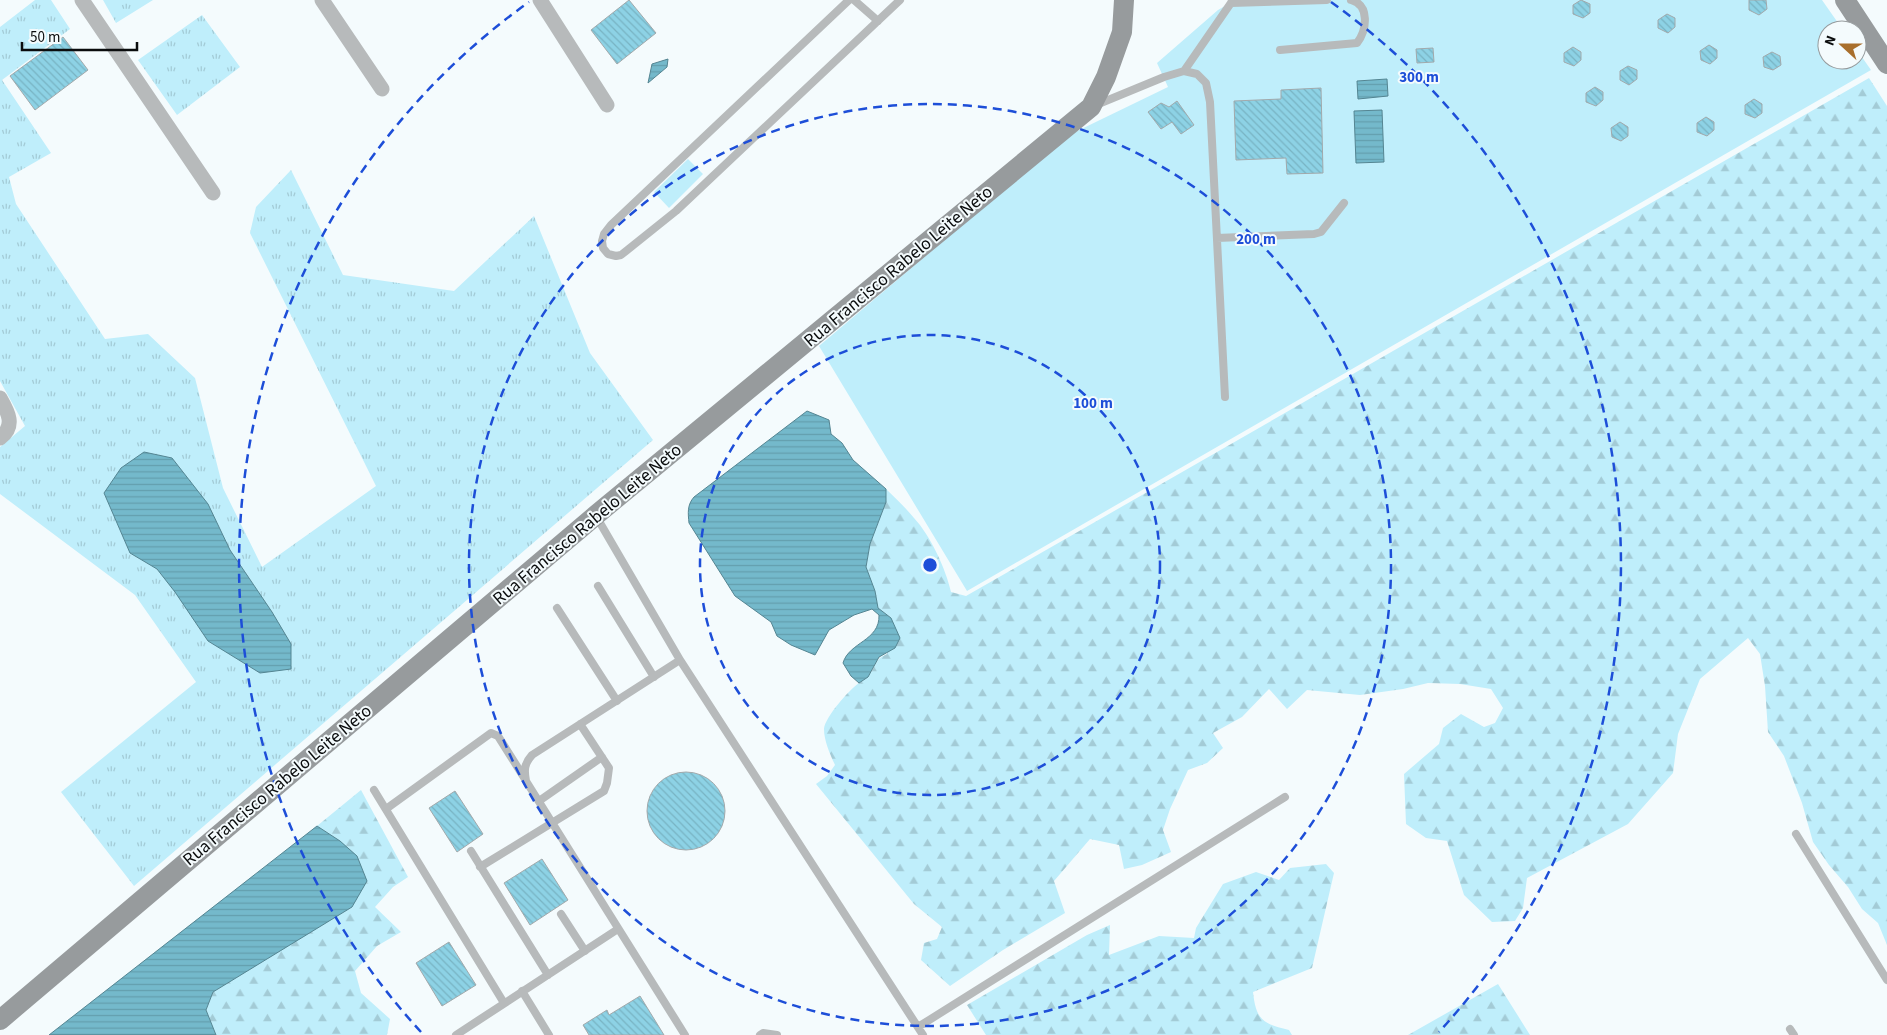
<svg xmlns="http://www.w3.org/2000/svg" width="1887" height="1035" viewBox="0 0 1887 1035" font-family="'Source Sans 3',sans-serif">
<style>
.grass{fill:url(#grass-tufts)}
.forest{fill:url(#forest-firs)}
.pitch{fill:#bfeefb}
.water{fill:url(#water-rules);stroke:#548592}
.building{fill:url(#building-back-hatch);stroke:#a2a9ab}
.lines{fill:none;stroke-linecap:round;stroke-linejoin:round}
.lane{stroke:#b7babb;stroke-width:8}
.street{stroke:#b7babb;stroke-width:15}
.secondary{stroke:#979b9d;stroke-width:20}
.ring{fill:none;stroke:#1d4ed8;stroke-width:2.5;stroke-dasharray:9 6}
.labels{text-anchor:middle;stroke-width:4;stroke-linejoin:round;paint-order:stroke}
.street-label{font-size:18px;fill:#0a0c0d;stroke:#f4fbfd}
.centre{fill:#1d4ed8;stroke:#f4fbfd;stroke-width:2.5}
.ring-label{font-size:15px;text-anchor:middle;font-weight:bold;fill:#1d4ed8;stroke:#f4fbfd;stroke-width:4;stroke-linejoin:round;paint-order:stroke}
</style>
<defs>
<pattern id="grass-tufts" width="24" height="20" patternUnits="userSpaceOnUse" patternTransform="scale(1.25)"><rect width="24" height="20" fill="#bfeefb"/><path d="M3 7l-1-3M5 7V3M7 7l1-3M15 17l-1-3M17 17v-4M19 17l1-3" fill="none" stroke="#a3cbd6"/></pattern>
<pattern id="forest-firs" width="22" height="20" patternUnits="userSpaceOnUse" patternTransform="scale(1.25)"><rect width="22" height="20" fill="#bfeefb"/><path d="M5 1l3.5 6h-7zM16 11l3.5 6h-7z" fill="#a3cbd6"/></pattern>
<pattern id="water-rules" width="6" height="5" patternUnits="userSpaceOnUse" patternTransform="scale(1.25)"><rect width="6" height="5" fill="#74b9cb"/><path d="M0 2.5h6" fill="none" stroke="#639ead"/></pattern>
<pattern id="building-back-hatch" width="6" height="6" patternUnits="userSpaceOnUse" patternTransform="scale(1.25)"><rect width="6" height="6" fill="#8dd2e5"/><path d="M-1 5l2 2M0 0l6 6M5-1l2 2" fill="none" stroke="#78b3c3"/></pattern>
</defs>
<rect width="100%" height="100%" fill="#f4fbfd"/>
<path class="grass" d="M35,0h16l19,29 -68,51 49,73 -42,24 7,27 89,135 43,-5 47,44 28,110 39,79 114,-81 -126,-253 6,-26 35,-37 52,105 111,16 80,-75 56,137 63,87 -519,446 -73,-94 135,-110 -61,-87 -135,-101v-47l25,-21 -25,-45v-354z
M103,0h50l-37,23z
M202,15l38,52 -63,48 -39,-55z"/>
<path class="forest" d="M1869,78l18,28v839l-9,-22 -16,-14 -14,-22 -19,-22 -16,-23 -11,-39 -18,-47 -16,-24 -3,-46 -5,-32 -12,-16 -48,41 -22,55 -5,39 -45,51 -101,54 -4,30 -8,13 -23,1 -28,-27 -17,-54 -21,-3 -20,-14 -2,-50 35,-30 4,-16 18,-14 23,13 11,-4 8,-15 -12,-19 -31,-5 -32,-1 -25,6 -43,6 -53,-5 -20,19 -18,-20 -27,28 -29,16 10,15 -16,15 -19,7 -18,39 -7,21 8,22 -29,13 -18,4 -5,-24 -29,-6 -36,42 11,32 -62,37 -53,36 -29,-26 3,-17 13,-4 5,-12 -28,-23 -98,-120 11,-8 8,-11c-5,-11 -11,-24 -11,-36 1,-12 25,-39 35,-46 3,-2 7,-4 9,-7 9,-9 5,-16 19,-22l4,-36 -13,-10 -3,-17 -9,-23 4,-24 16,-42v-13c10,10 20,19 28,29 16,17 32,51 37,74l15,4z
M361,790l47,87 -15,10 -18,20 26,25 -24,14 -22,25 6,22 29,26 -3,16h-171l-10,-25 7,-18 139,-86 -12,-65 -23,-15z
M1326,864l8,9 -22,95 -59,24c3,27 9,32 36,38l3,5h-306l-19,-30 120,-70 23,-10 -1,30 50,-19 35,2 2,-10 27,-44 33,-12 23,8 11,-12z
M1498,984l32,51h-122z"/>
<path class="pitch" d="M1235,0h587l21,30h-16v30h30v-10l14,20 -904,521 -148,-245 250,-211 99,-48 -11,-24 61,-53z
M688,159l15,15 -34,34 -15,-16z"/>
<path class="water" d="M668,59l-1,8 -19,16 4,-19z
M1387,79l1,17 -30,3 -1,-18z
M1382,110l2,52 -28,1 -2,-52z
M807,411l22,9 2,14 11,9 11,17 33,29v13l-16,42 -4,23 9,24 3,17 13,10 9,20 -5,10 -16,9 -11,20 -9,6 -8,-7 -8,-13c6,-21 37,-22 36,-48l-7,-6 -18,6 -25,15 -14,25 -24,-10 -14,-9 -6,-14 -36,-26 -46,-73c-1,-10 -2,-18 5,-26z
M144,452l28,6 36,46 22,46 42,62 19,32v25l-31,4 -52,-32 -33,-49 -18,-23 -27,-16 -26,-60 17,-25z
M317,826l23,15 17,15 10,25 -15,26 -139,85 -7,18 10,25h-167z"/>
<path class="building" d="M629,0l27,33 -39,31 -26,-34z
M1581,0l9,4v9l-7,5 -10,-4v-9z
M1749,0h17l1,9 -8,6 -10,-5z
M1667,14l8,4v9l-7,6 -10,-5v-8z
M63,37l25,33 -53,40 -25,-34z
M1709,45l8,5v8l-7,6 -9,-4 -1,-9z
M1573,47l8,5v8l-7,6 -10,-4v-9z
M1433,48l1,14 -17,1 -1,-14z
M1772,52l8,4 1,9 -8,5 -9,-3 -1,-10z
M1628,66l9,4v9l-8,6 -9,-5v-9z
M1595,87l8,5v8l-7,6 -10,-4v-9z
M1321,88l2,85 -36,1 -1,-16 -50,2 -2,-59 47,-2v-9z
M1754,99l8,5v9l-7,5 -10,-4v-9z
M1177,101l17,24 -13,9 -9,-12 -11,7 -13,-17 13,-9 8,4z
M1706,117l8,5v8l-7,6 -10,-4v-9z
M1620,122l8,5v9l-7,5 -9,-4 -1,-9z
M647 811a39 39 0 1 1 78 0a39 39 0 1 1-78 0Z
M455,791l28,43 -26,18 -28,-44z
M542,859l26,41 -38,25 -26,-42z
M449,942l27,43 -34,21 -26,-43z
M640,996l24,39h-75l-6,-10 24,-15 2,5z"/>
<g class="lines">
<path class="lane" d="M849,0l-238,225 -7,9 -2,7 1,7 5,6 8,2 5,-1 55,-44 224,-211
M854,0l24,21
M1231,3l96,-3
M1280,50l77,-7c10,-13 13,-38 -6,-43
M1184,71l49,-71
M1096,105l68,-28 20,-6 13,3 9,9 4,19 15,295
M1217,238l97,-4 7,-2 23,-29
M596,516l84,144 243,375
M598,586l56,91
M557,608l60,93
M680,660l-148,95c-8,9 -8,15 -6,26l159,254
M374,790l130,213
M539,801l63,-44
M386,809l105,-76 7,3 27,43
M1796,834l91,146
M471,851l77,124
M480,867l124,-76 3,-8 2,-15 -29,-44
M561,914l24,37
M522,991l27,44
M918,1027l367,-230
M1790,1029l4,6
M456,1035l162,-106
M760,1035l3,-2 14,2"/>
<path class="street" d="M82,0l131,193
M322,0l60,89
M540,0l67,105
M0,398c8,14 16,28 0,40"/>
<path class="secondary" d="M1845,0l42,64
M0,1020l596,-505 495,-408 15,-30 16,-45 2,-32"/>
</g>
<g class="ring">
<circle cx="930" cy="565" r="230"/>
<circle cx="930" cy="565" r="461"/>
<path d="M421 1032A691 691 0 0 1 529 2M1331 2A691 691 0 0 1 1439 1032"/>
</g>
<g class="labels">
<g class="street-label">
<text transform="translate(898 266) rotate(-40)" y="6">Rua Francisco Rabelo Leite Neto</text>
<text transform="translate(587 524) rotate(-40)" y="6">Rua Francisco Rabelo Leite Neto</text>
<text transform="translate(277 785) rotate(-40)" y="6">Rua Francisco Rabelo Leite Neto</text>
</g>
</g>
<circle cx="930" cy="565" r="8" class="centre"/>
<g class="ring-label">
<text x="1419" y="82">300 m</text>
<text x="1256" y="244">200 m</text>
<text x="1093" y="408">100 m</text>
</g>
<g transform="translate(1842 45) rotate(291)"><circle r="24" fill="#f4fbfd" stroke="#969b9d"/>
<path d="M0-4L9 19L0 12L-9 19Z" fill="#a86f2d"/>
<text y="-8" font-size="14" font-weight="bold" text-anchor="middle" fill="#0a0c0d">N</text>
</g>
<path d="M22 42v8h115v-8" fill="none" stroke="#0a0c0d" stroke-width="2.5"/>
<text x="30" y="42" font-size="15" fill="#0a0c0d" stroke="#f4fbfd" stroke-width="4" paint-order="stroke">50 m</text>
</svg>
